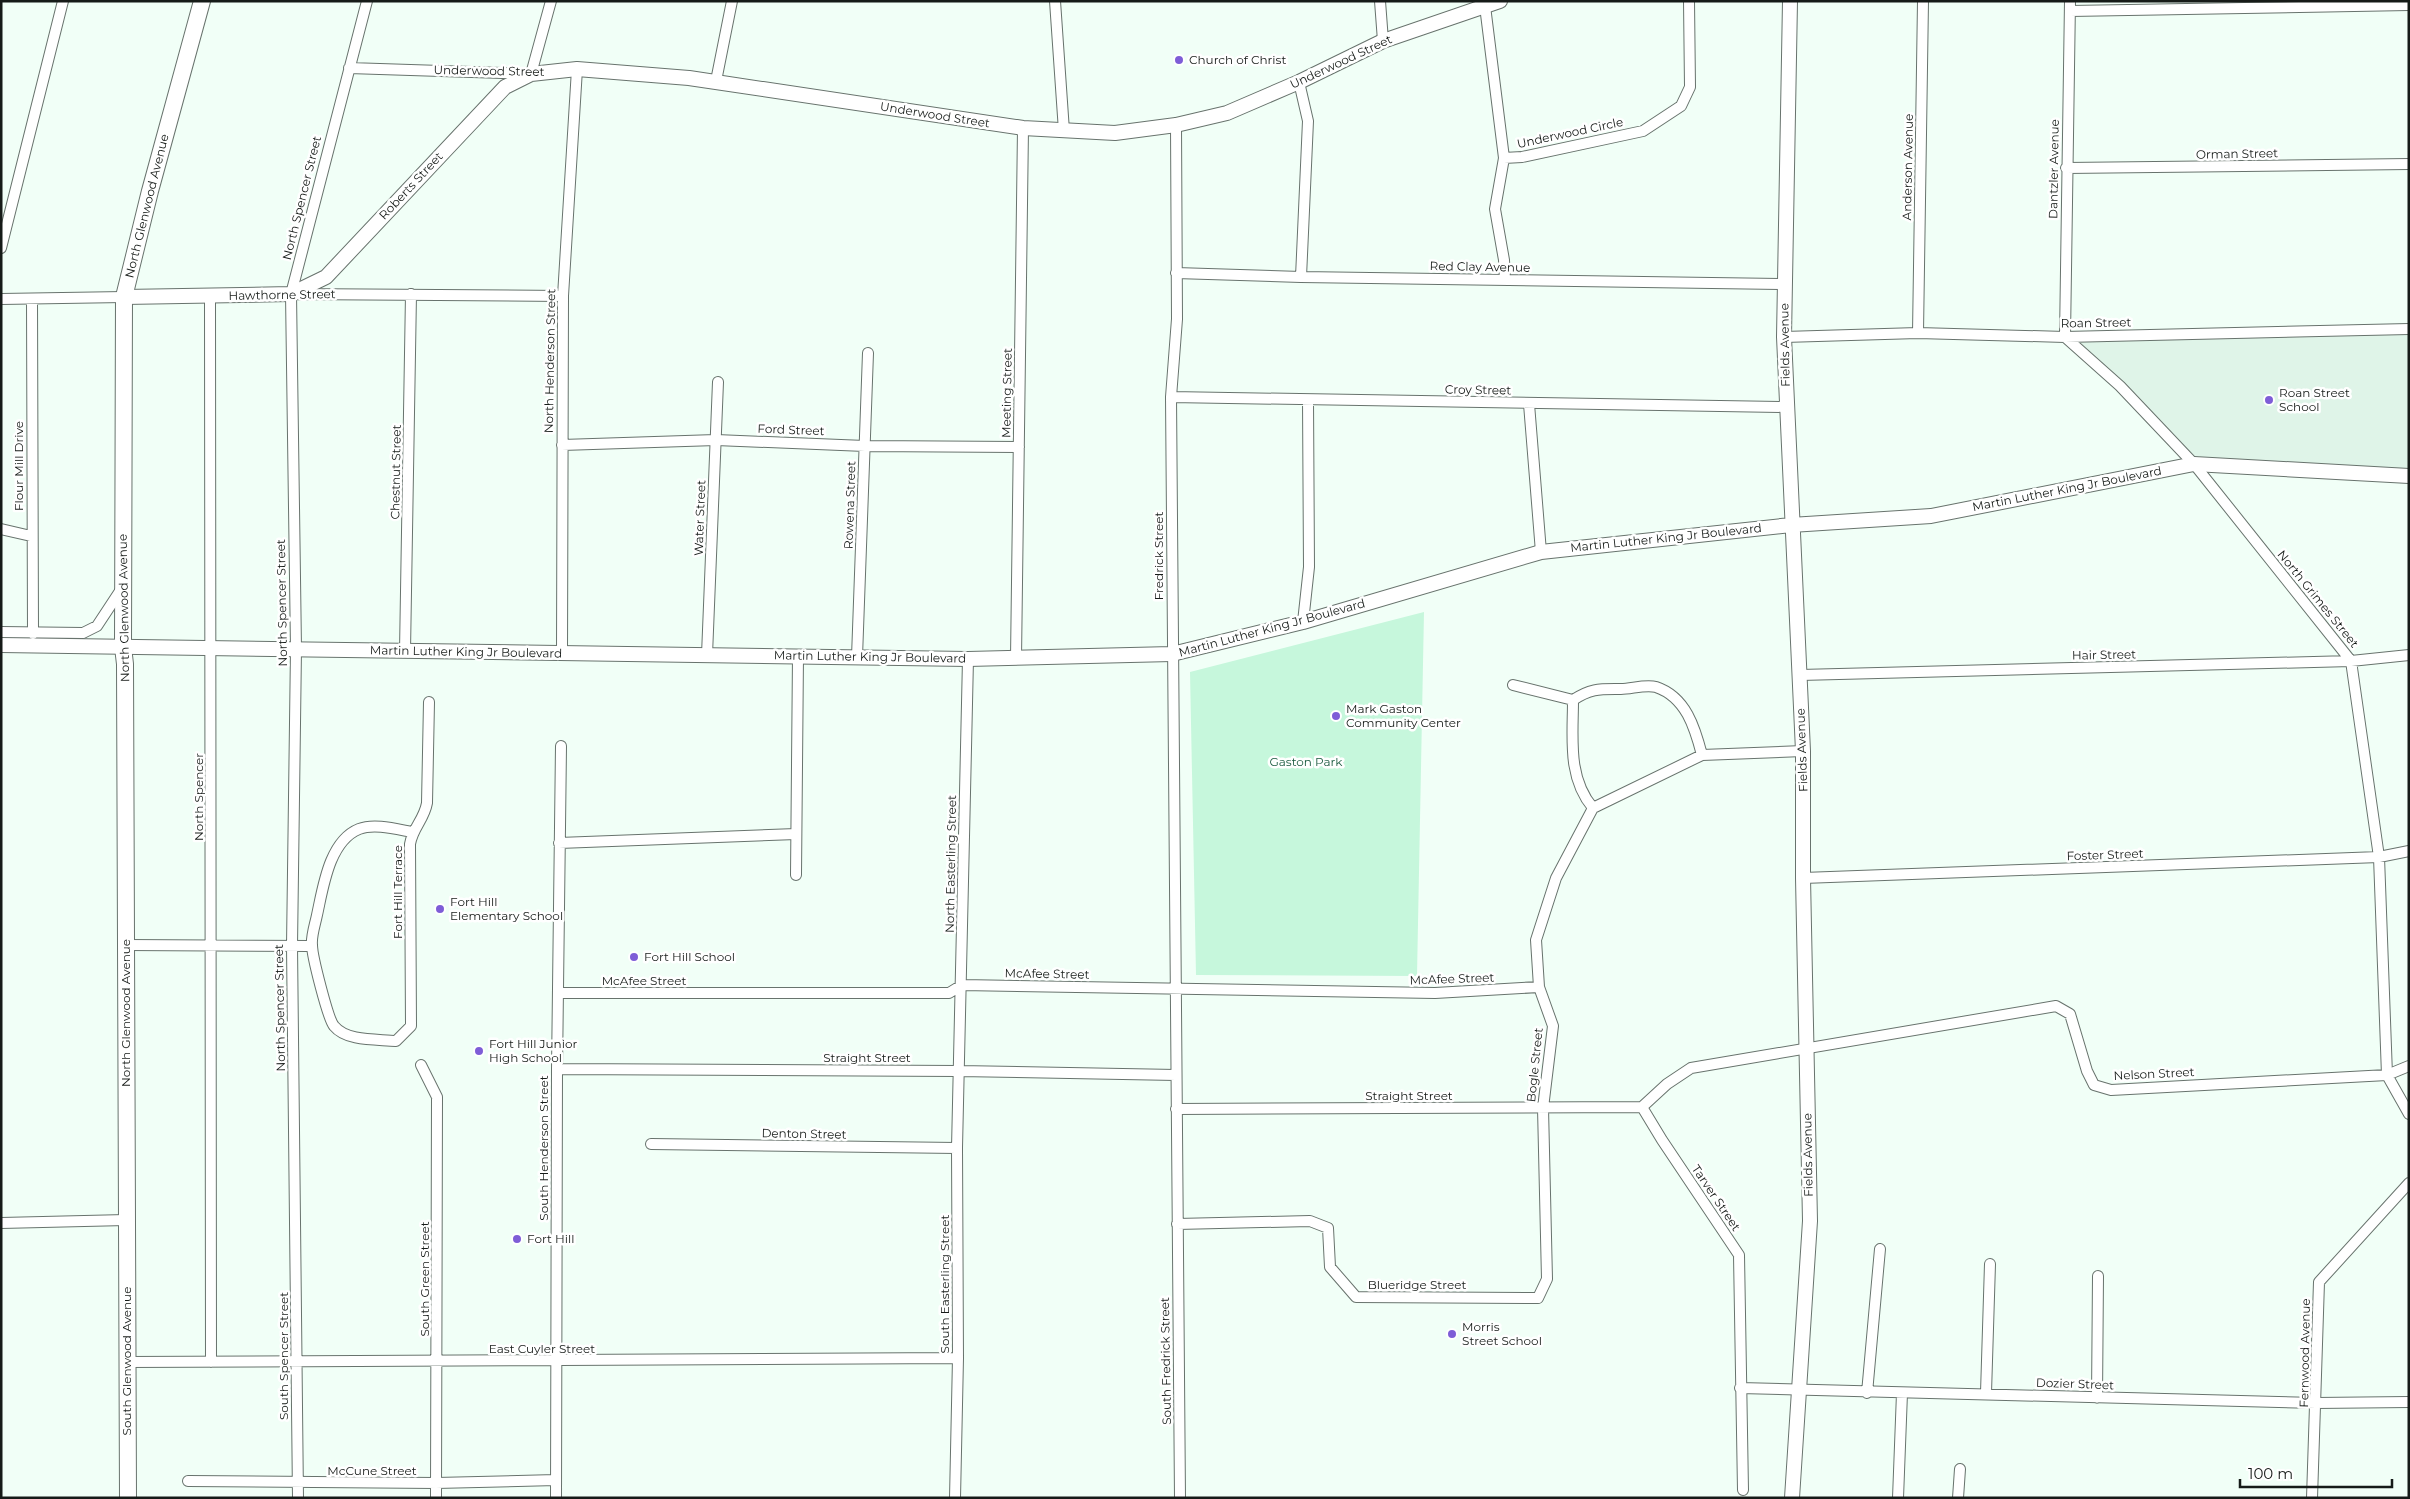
<svg xmlns="http://www.w3.org/2000/svg" width="2410" height="1499" viewBox="0 0 2410 1499" font-family="Montserrat,sans-serif">
<style>
.built{fill:#dff4e8}
.green{fill:#c6f7dc}
.lines{fill:none;stroke-linecap:round;stroke-linejoin:round}
.street-casing{stroke:#68736d;stroke-width:12}
.secondary-casing{stroke:#68736d;stroke-width:16}
.primary-casing{stroke:#68736d;stroke-width:18}
.street{stroke:#fff;stroke-width:10}
.secondary{stroke:#fff;stroke-width:14}
.primary{stroke:#fff;stroke-width:16}
.poi-dot{fill:#7e5dd7;stroke:#fff;stroke-width:2}
.labels{text-anchor:middle;stroke-width:5;stroke-linejoin:round;paint-order:stroke}
.poi-label{font-size:12px;fill:#161b18;stroke:#fff;text-anchor:start}
.street-label{font-size:12px;fill:#161b18;stroke:#fff}
.park-label{font-size:12px;fill:#1a5a3f;stroke:#fff}
</style>
<rect width="100%" height="100%" fill="#f1fff7"/>
<path class="built" d="M2409,331v145l-215,-12 -129,-127z"/>
<path class="green" d="M1424,612l-7,364 -221,-1 -6,-303z"/>
<g class="lines">
<g class="street-casing">
<path id="street" d="M1055,1l9,130
M1380,1l3,40
M2070,1l-5,336 55,49 74,78 157,197 28,196 8,218 22,39
M1485,6l19,152 18,-1 121,-26 38,-25 9,-19 -1,-86
M2070,11l339,-6
M349,68l182,6 20,-73
M716,81l16,-80
M1299,82l9,39 -7,156
M1176,125l1,194 -6,78 9,1101
M1504,158l-9,51 9,51 1,20
M2066,168l343,-4
M1,248l62,-247
M1176,273l125,4 483,7
M294,294l269,2
M210,296l1,1066
M1,299l123,-2
M32,299l1,335
M1918,333l5,-332
M1784,337l134,-4 147,4 344,-8
M1171,397l615,10
M1529,404l12,148
M562,445l154,-5 149,6 154,1
M1,529l30,7
M1303,622l6,-55 -1,-167
M1,632l82,1 14,-7 25,-38
M405,651l6,-357
M562,653l1,-357 14,-227
M707,655l11,-273
M857,657l11,-304
M1016,658l7,-530
M1800,675l551,-14 58,-6
M1513,685l60,15
M1573,700c18,-12 27,-11 48,-11 10,0 25,-5 35,-2 30,10 39,41 46,68
M1573,700c0,37 -6,77 20,108
M1593,808l109,-53 101,-4
M412,832c-16,-3 -38,-9 -53,-3 -30,12 -36,59 -42,86 -2,10 -6,21 -5,30 0,11 16,74 22,81 13,16 44,13 62,15l15,-15 -1,-182c3,-17 14,-24 17,-41l2,-101
M559,843l237,-9
M796,875l2,-219
M1803,878l576,-21 30,-6
M127,945l184,1
M558,993h391l13,-8 473,8 104,-6
M421,1065l16,32 -1,401
M557,1069l402,2 217,4
M1176,1109l466,-2
M651,1144l306,4
M1,1223l125,-3
M1177,1224l133,-3 18,7 2,39 26,30 182,1 9,-19 -4,-171 10,-82 -14,-39 -3,-47 20,-62 37,-70
M127,1362l831,-4
M1740,1388l576,15 93,-1
M1867,1393l13,-144
M1986,1393l4,-129
M2097,1398l1,-122
M188,1481l248,2 120,-3
M1743,1490l-4,-235 -77,-115 -20,-33 25,-23 24,-16 365,-62 14,8 17,57 7,14 17,5 276,-15 22,-9
M298,1498l-6,-552 4,-297 -5,-355 76,-293
M556,1498l1,-429 4,-323
M955,1498l3,-140 -1,-210 11,-489
M1898,1498l4,-105
M1958,1498l2,-29
M2312,1498l7,-216 90,-99"/>
</g>
<g class="secondary-casing">
<path id="secondary" d="M1790,1l-6,336 19,414v127l7,343 -18,277
M124,297l167,-3 35,-17 179,-190 26,-13 46,-5 112,9 334,50 92,5 61,-8 51,-12 72,-31 84,-41 117,-40
M1,645l967,14 204,-5 131,-32 238,-70 250,-27 140,-9 263,-52 215,12"/>
</g>
<g class="primary-casing">
<path id="primary" d="M128,1498l-3,-834 -2,-17 1,-350 26,-106 52,-190"/>
</g>
<use href="#street" class="street"/>
<use href="#secondary" class="secondary"/>
<use href="#primary" class="primary"/>
</g>
<g class="poi-dot">
<circle cx="1179" cy="60" r="5"/>
<circle cx="2269" cy="400" r="5"/>
<circle cx="1336" cy="716" r="5"/>
<circle cx="440" cy="909" r="5"/>
<circle cx="634" cy="957" r="5"/>
<circle cx="479" cy="1051" r="5"/>
<circle cx="517" cy="1239" r="5"/>
<circle cx="1452" cy="1334" r="5"/>
</g>
<g class="labels">
<g class="poi-label">
<text x="1189" y="64">Church of Christ</text>
<text x="2279" y="397">Roan Street<tspan x="2279" dy="14">School</tspan></text>
<text x="1346" y="713">Mark Gaston<tspan x="1346" dy="14">Community Center</tspan></text>
<text x="450" y="906">Fort Hill<tspan x="450" dy="14">Elementary School</tspan></text>
<text x="644" y="961">Fort Hill School</text>
<text x="489" y="1048">Fort Hill Junior<tspan x="489" dy="14">High School</tspan></text>
<text x="527" y="1243">Fort Hill</text>
<text x="1462" y="1331">Morris<tspan x="1462" dy="14">Street School</tspan></text>
</g>
<g class="street-label">
<text transform="translate(1341 62) rotate(-25)" y="4">Underwood Street</text>
<text transform="translate(489 71) rotate(1)" y="4">Underwood Street</text>
<text transform="translate(935 115) rotate(9)" y="4">Underwood Street</text>
<text transform="translate(1570 133) rotate(-12)" y="4">Underwood Circle</text>
<text transform="translate(2237 154) rotate(-1)" y="4">Orman Street</text>
<text transform="translate(1908 167) rotate(-89)" y="4">Anderson Avenue</text>
<text transform="translate(2054 169) rotate(-89)" y="4">Dantzler Avenue</text>
<text transform="translate(411 186) rotate(-47)" y="4">Roberts Street</text>
<text transform="translate(302 198) rotate(-76)" y="4">North Spencer Street</text>
<text transform="translate(147 206) rotate(-76)" y="4">North Glenwood Avenue</text>
<text transform="translate(1480 267) rotate(1)" y="4">Red Clay Avenue</text>
<text transform="translate(282 295) rotate(-1)" y="4">Hawthorne Street</text>
<text transform="translate(2096 323) rotate(-1)" y="4">Roan Street</text>
<text transform="translate(1785 345) rotate(-91)" y="4">Fields Avenue</text>
<text transform="translate(550 361) rotate(-89)" y="4">North Henderson Street</text>
<text transform="translate(1478 390) rotate(1)" y="4">Croy Street</text>
<text transform="translate(1007 393) rotate(-89)" y="4">Meeting Street</text>
<text transform="translate(791 430) rotate(2)" y="4">Ford Street</text>
<text transform="translate(19 466) rotate(-90)" y="4">Flour Mill Drive</text>
<text transform="translate(396 472) rotate(-89)" y="4">Chestnut Street</text>
<text transform="translate(2067 489) rotate(-11)" y="4">Martin Luther King Jr Boulevard</text>
<text transform="translate(850 505) rotate(-88)" y="4">Rowena Street</text>
<text transform="translate(700 518) rotate(-88)" y="4">Water Street</text>
<text transform="translate(1666 538) rotate(-6)" y="4">Martin Luther King Jr Boulevard</text>
<text transform="translate(1159 556) rotate(-90)" y="4">Fredrick Street</text>
<text transform="translate(2318 599) rotate(51)" y="4">North Grimes Street</text>
<text transform="translate(282 603) rotate(-91)" y="4">North Spencer Street</text>
<text transform="translate(124 608) rotate(-91)" y="4">North Glenwood Avenue</text>
<text transform="translate(1272 628) rotate(-15)" y="4">Martin Luther King Jr Boulevard</text>
<text transform="translate(466 652) rotate(1)" y="4">Martin Luther King Jr Boulevard</text>
<text transform="translate(2104 655) rotate(-1)" y="4">Hair Street</text>
<text transform="translate(870 657) rotate(1)" y="4">Martin Luther King Jr Boulevard</text>
<text transform="translate(1802 750) rotate(-92)" y="4">Fields Avenue</text>
<text transform="translate(199 797) rotate(-90)" y="4">North Spencer</text>
<text transform="translate(2105 855) rotate(-2)" y="4">Foster Street</text>
<text transform="translate(951 864) rotate(-89)" y="4">North Easterling Street</text>
<text transform="translate(398 892) rotate(-90)" y="4">Fort Hill Terrace</text>
<text transform="translate(1047 974) rotate(1)" y="4">McAfee Street</text>
<text transform="translate(1452 979) rotate(-2)" y="4">McAfee Street</text>
<text x="644" y="985">McAfee Street</text>
<text transform="translate(280 1008) rotate(-91)" y="4">North Spencer Street</text>
<text transform="translate(126 1013) rotate(-90)" y="4">North Glenwood Avenue</text>
<text x="867" y="1062">Straight Street</text>
<text transform="translate(1535 1065) rotate(-84)" y="4">Bogle Street</text>
<text transform="translate(2154 1074) rotate(-3)" y="4">Nelson Street</text>
<text x="1409" y="1100">Straight Street</text>
<text transform="translate(804 1134) rotate(1)" y="4">Denton Street</text>
<text transform="translate(544 1148) rotate(-90)" y="4">South Henderson Street</text>
<text transform="translate(1808 1155) rotate(-91)" y="4">Fields Avenue</text>
<text transform="translate(1716 1198) rotate(56)" y="4">Tarver Street</text>
<text transform="translate(425 1279) rotate(-90)" y="4">South Green Street</text>
<text transform="translate(945 1284) rotate(-90)" y="4">South Easterling Street</text>
<text x="1417" y="1289">Blueridge Street</text>
<text x="542" y="1353">East Cuyler Street</text>
<text transform="translate(2305 1353) rotate(-89)" y="4">Fernwood Avenue</text>
<text transform="translate(284 1356) rotate(-90)" y="4">South Spencer Street</text>
<text transform="translate(127 1361) rotate(-90)" y="4">South Glenwood Avenue</text>
<text transform="translate(1166 1361) rotate(-91)" y="4">South Fredrick Street</text>
<text transform="translate(2075 1384) rotate(2)" y="4">Dozier Street</text>
<text x="372" y="1475">McCune Street</text>
</g>
<g class="park-label">
<text x="1306" y="766">Gaston Park</text>
</g>
</g>
<rect width="2410" height="1499" fill="none" stroke="#161b18" stroke-width="5"/>
<path d="M2240 1479v8h152v-8" fill="none" stroke="#161b18" stroke-width="2.5"/>
<text x="2248" y="1479" font-size="15" fill="#161b18" stroke="#ffffff" stroke-width="4" paint-order="stroke">100 m</text>
</svg>
